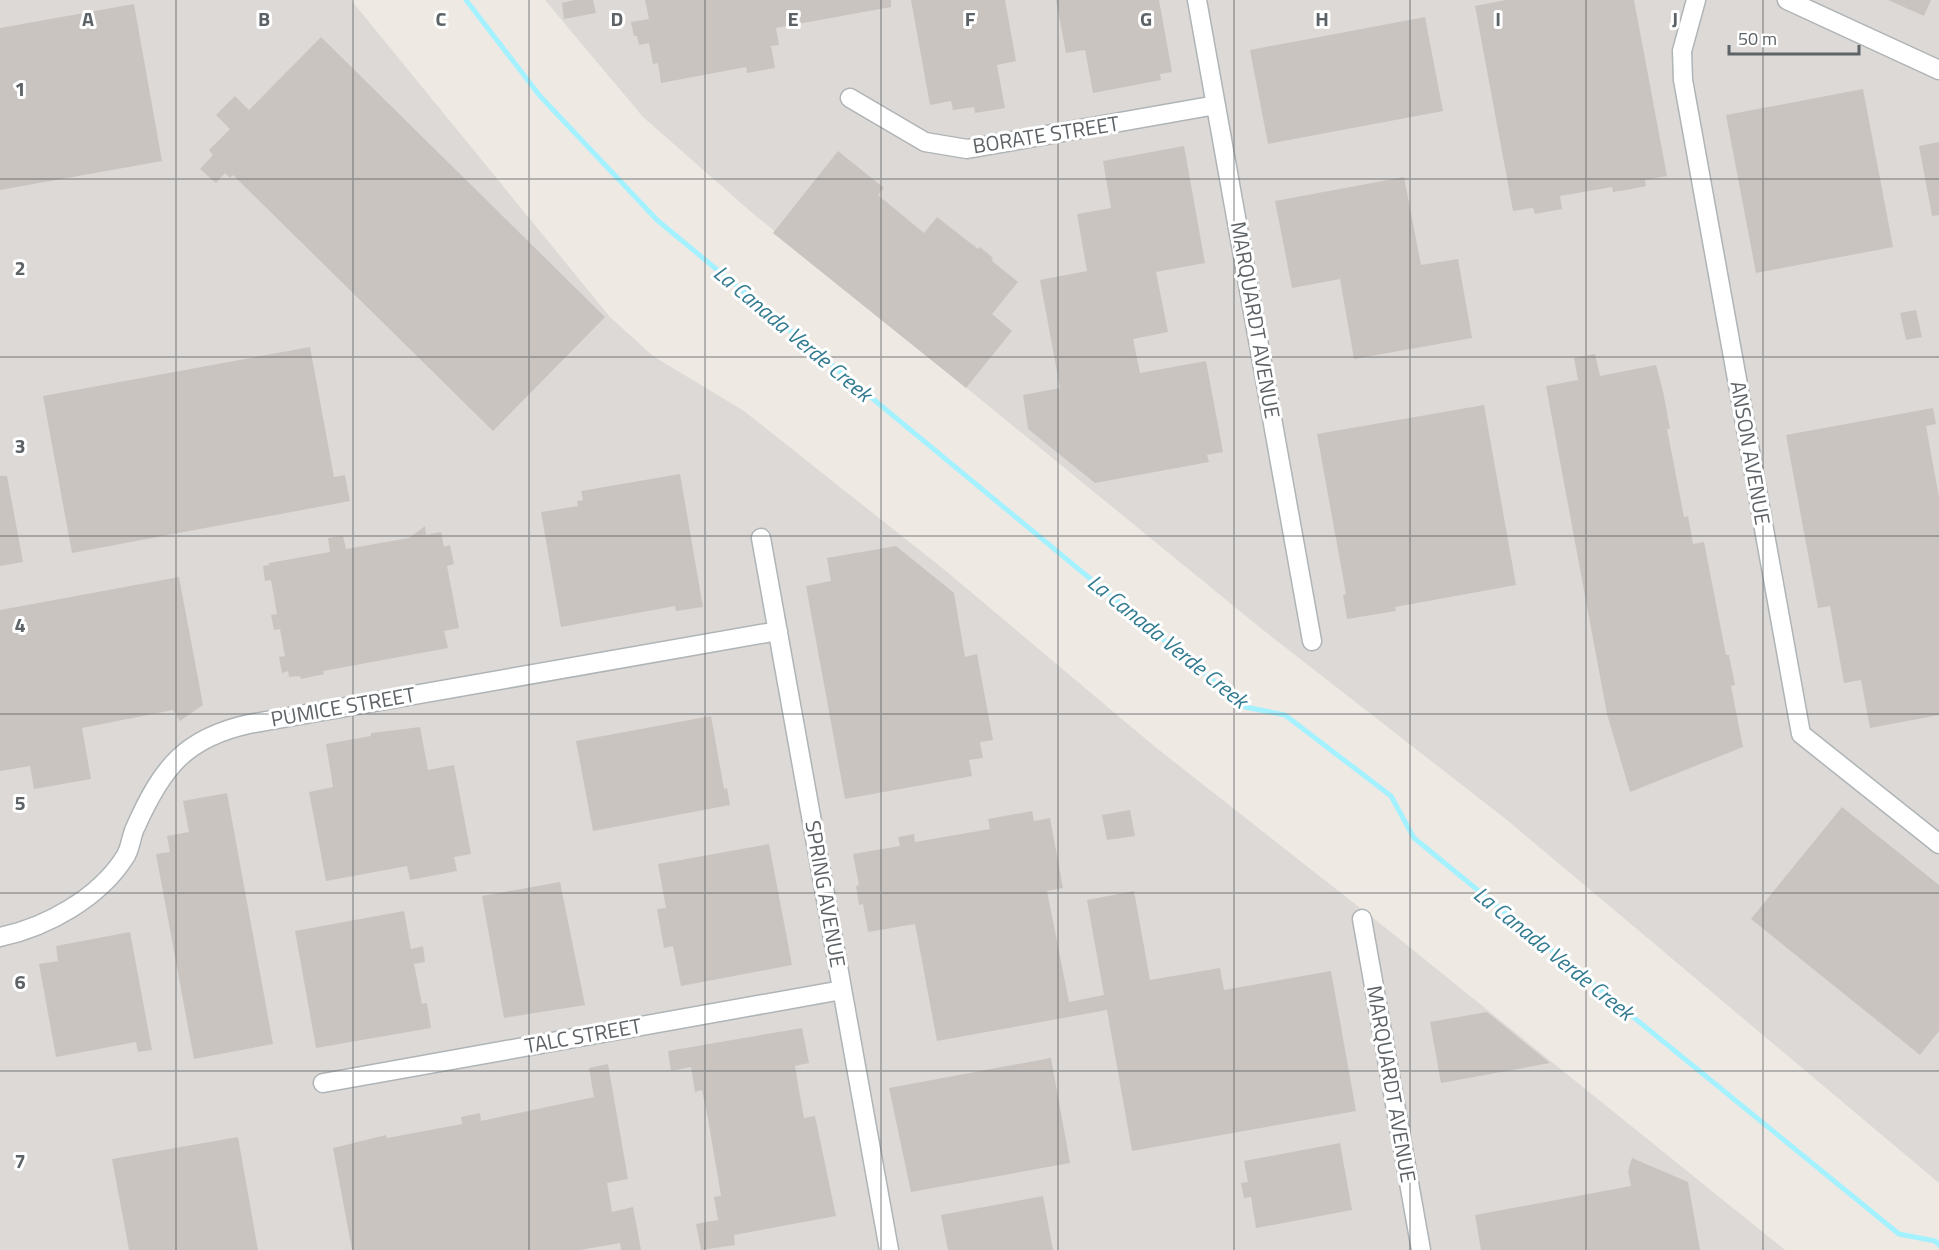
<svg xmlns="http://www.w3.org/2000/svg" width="1939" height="1250" viewBox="0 0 1939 1250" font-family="'Titillium Web',sans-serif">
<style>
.industrial{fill:#ddd9d6}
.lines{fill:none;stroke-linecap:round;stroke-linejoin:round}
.stream{stroke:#a4f1ff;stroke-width:5}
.building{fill:#cac4c1}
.minor-casing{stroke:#afb4b7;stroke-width:21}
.minor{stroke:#fff;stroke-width:18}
.grid{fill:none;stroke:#5c6265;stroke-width:1.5;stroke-opacity:0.55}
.labels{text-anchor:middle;stroke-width:6;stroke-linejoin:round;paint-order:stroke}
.street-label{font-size:21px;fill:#5c6265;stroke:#fff}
.water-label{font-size:22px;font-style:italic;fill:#337b90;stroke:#fff}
.grid-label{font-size:20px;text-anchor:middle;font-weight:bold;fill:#5c6265;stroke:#fff;stroke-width:6;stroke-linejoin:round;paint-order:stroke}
</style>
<rect width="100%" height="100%" fill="#efe9e4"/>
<path class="industrial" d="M0,0h351l259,317 43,39 91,55 202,160 208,175 238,187 393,317h-1785z
M545,0h1394v1183l-432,-363 -244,-190 -513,-419 -107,-94z"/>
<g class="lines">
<path class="stream" d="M466,0l74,96 117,124 588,487 40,8 106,81 23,42 485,396 36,7 4,4"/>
</g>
<path class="building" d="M574,0h19l3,13 -32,6 -2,-16z
M645,0h246v7l-115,21 3,17 -8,1 4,22 -28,5 -1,-6 -85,16 -3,-20 -5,1 -4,-21 -10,2 -2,-9h-3l-3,-14 18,-3z
M911,0h94l11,61 -19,4 8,43 -30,5 -1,-6 -21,3 -2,-9 -21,4z
M1056,0h103l13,72 -12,2 1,6 -68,13 -8,-43 -19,3z
M1506,0h128l33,176 -22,4 1,6 -19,4 -14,2 -1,-5 -52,9 2,13 -27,5 -2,-6 -20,3 -38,-205z
M1888,0h43l-7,16z
M134,4l28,157 -162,29v-162z
M1425,17l18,94 -175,33 -18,-94z
M321,37l284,280 -112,114 -260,-256 -3,3 -5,-5 -9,10 -16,-14 13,-14 -4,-5 21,-21 -14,-14 19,-19 14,14z
M1863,89l30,158 -137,26 -30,-158z
M1939,142v73l-7,1 -13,-70z
M1184,146l21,117 -49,9 12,60 -35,7 7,34 66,-12 17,91 -16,3 2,7 -114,21 -67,-54 -5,-34 37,-7 -20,-108 47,-9 -10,-57 34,-6 -8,-47z
M838,151l46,37 -6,7 46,38 13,-16 41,32 2,-2 13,11 -1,3 26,21 -26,32 20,17 -46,57 -193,-155z
M1404,177l17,88 37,-6 14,79 -118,21 -14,-80 -48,9 -17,-87z
M1916,310l6,27 -16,3 -6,-27z
M310,347l24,130 11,-2 5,26 -278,52 -29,-157z
M1595,354l5,22 56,-11 7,26 7,38h-3l17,88 4,-1 5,28 11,-2 22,113h3l6,30 -4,1 12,61 -113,45 -23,-78 -61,-328 32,-6 -4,-22z
M1484,405l32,180 -121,22 1,4 -49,8 -4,-24 3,-1 -29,-160z
M1933,408l3,16 -10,2 13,71v218l-69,13 -9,-48 -17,3 -14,-77 -12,2 -32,-173z
M680,474l23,133 -27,4 -1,-5 -114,21 -20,-115 37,-6 -1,-5 6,-1 -2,-9z
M0,476h7l16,86 -23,4z
M425,526l1,9 15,-3 3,15 6,-2 4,19 -7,2 12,62 -15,3 4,17 -125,23 1,3 -23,5 -1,-3 -11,1 -1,-6 -6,2 -3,-16 6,-1 -5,-27 -6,1 -3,-15 6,-1 -6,-34 -6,1 -2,-15 6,-1v-2l61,-11 -2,-14 15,-2 3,13 63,-11z
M896,546l58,47 11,64 12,-3 16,86 -13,2 3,16 -14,2 3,16 -127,23 -39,-213 25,-5 -4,-23z
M179,577l24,128 -23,16 -7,-11 -91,18 9,51 -57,10 -4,-23 -30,5v-161z
M711,716l13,73 3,-1 3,17 -137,26 -17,-90z
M420,727l8,43 26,-5 17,89 -17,3 3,14 -47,9 -3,-14 -81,15 -17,-89 24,-5 -7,-43 45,-8v-3z
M227,793l46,251 -79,15 -38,-205 14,-2 -3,-16 22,-4 -6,-31z
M1842,807l97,78v146l-19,24 -169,-136z
M1130,810l5,26 -28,4 -5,-25z
M1032,811l2,10 16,-3 13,70 -16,3 22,111 35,-7 -17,-95 47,-9 16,89 70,-12 4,22 107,-19 25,140 -224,40 -25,-141 -170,31 -22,-117 -47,8 -5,-28 -4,1 -3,-19 3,-1 -6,-31 47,-8 -2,-9 16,-3 1,8 75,-13 -2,-10z
M769,844l23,121 -111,21 -8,-40 -9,2 -7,-39 9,-1 -8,-44z
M560,882l25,123 -81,13 -22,-122z
M404,911l7,38 12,-3 2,16 -11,2 8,40 5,-1 4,25 -115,20 -21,-117z
M130,932l22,118 -14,2 -2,-10 -80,15 -17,-93 19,-3 -2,-15z
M1487,1012l63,51 -109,20 -11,-61z
M802,1028l7,35 -14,3 4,24 5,28 11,-2 21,100 -102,19 1,10 -34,5 -5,-26 22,-4 -4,-23 7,-1 -13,-77 -6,-29 -7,2 -4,-25 -20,4 -3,-20z
M1051,1058l19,105 -159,29 -22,-104z
M608,1064l20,115 -21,4 5,29 21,-5 8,43h-20l-1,-7 -40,7h-228l-19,-102 53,-13 1,3 75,-14 -1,-7 19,-4 1,8 113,-24 -5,-29z
M238,1137l20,113h-129l-17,-91z
M1340,1143l12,67 -96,18 -5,-31 -7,1 -3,-15 7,-1 -4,-21z
M1632,1158l56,24 12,68h-219l-6,-35 156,-29 -3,-15z
M1043,1196l10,54h-105l-7,-35z"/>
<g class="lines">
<g class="minor-casing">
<path id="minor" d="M1197,0l115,641
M1696,0l-14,51 1,29 118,654 138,110
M1787,0l152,70
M850,98l75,44 42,7 249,-44
M761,538l128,712
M1362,919l59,331
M0,937c47,-10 99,-39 125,-80 6,-9 6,-22 11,-31 26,-58 49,-88 113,-102l529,-93
M323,1083l519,-93"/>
</g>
<use href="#minor" class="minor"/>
</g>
<path class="grid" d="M176,0v1250M353,0v1250M529,0v1250M705,0v1250M881,0v1250M1058,0v1250M1234,0v1250M1410,0v1250M1586,0v1250M1763,0v1250M0,179h1939M0,357h1939M0,536h1939M0,714h1939M0,893h1939M0,1071h1939"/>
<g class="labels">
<g class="street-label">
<text transform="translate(1046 135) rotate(-9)" y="7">BORATE STREET</text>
<text transform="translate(1255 320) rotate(80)" y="7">MARQUARDT AVENUE</text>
<text transform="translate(1750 453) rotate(80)" y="7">ANSON AVENUE</text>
<text transform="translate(343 707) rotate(-10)" y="7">PUMICE STREET</text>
<text transform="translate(825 894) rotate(80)" y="7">SPRING AVENUE</text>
<text transform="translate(583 1036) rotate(-10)" y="7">TALC STREET</text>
<text transform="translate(1391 1084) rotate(80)" y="7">MARQUARDT AVENUE</text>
</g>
<g class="water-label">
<text transform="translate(793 333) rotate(40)" y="8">La Canada Verde Creek</text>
<text transform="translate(1168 641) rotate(39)" y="8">La Canada Verde Creek</text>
<text transform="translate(1554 953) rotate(39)" y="8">La Canada Verde Creek</text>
</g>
</g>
<g class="grid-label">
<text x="88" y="26">A</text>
<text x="264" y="26">B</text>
<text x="441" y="26">C</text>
<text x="617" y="26">D</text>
<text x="793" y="26">E</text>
<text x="970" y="26">F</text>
<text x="1146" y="26">G</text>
<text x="1322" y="26">H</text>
<text x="1498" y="26">I</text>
<text x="1675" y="26">J</text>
<text x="20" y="96">1</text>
<text x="20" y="275">2</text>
<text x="20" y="453">3</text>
<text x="20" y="632">4</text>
<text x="20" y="810">5</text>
<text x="20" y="989">6</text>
<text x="20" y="1168">7</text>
</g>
<path d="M1729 45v9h130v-9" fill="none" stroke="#5c6265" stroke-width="3"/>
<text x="1738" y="45" font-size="18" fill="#5c6265" stroke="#ffffff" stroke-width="4.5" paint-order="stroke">50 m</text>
</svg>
